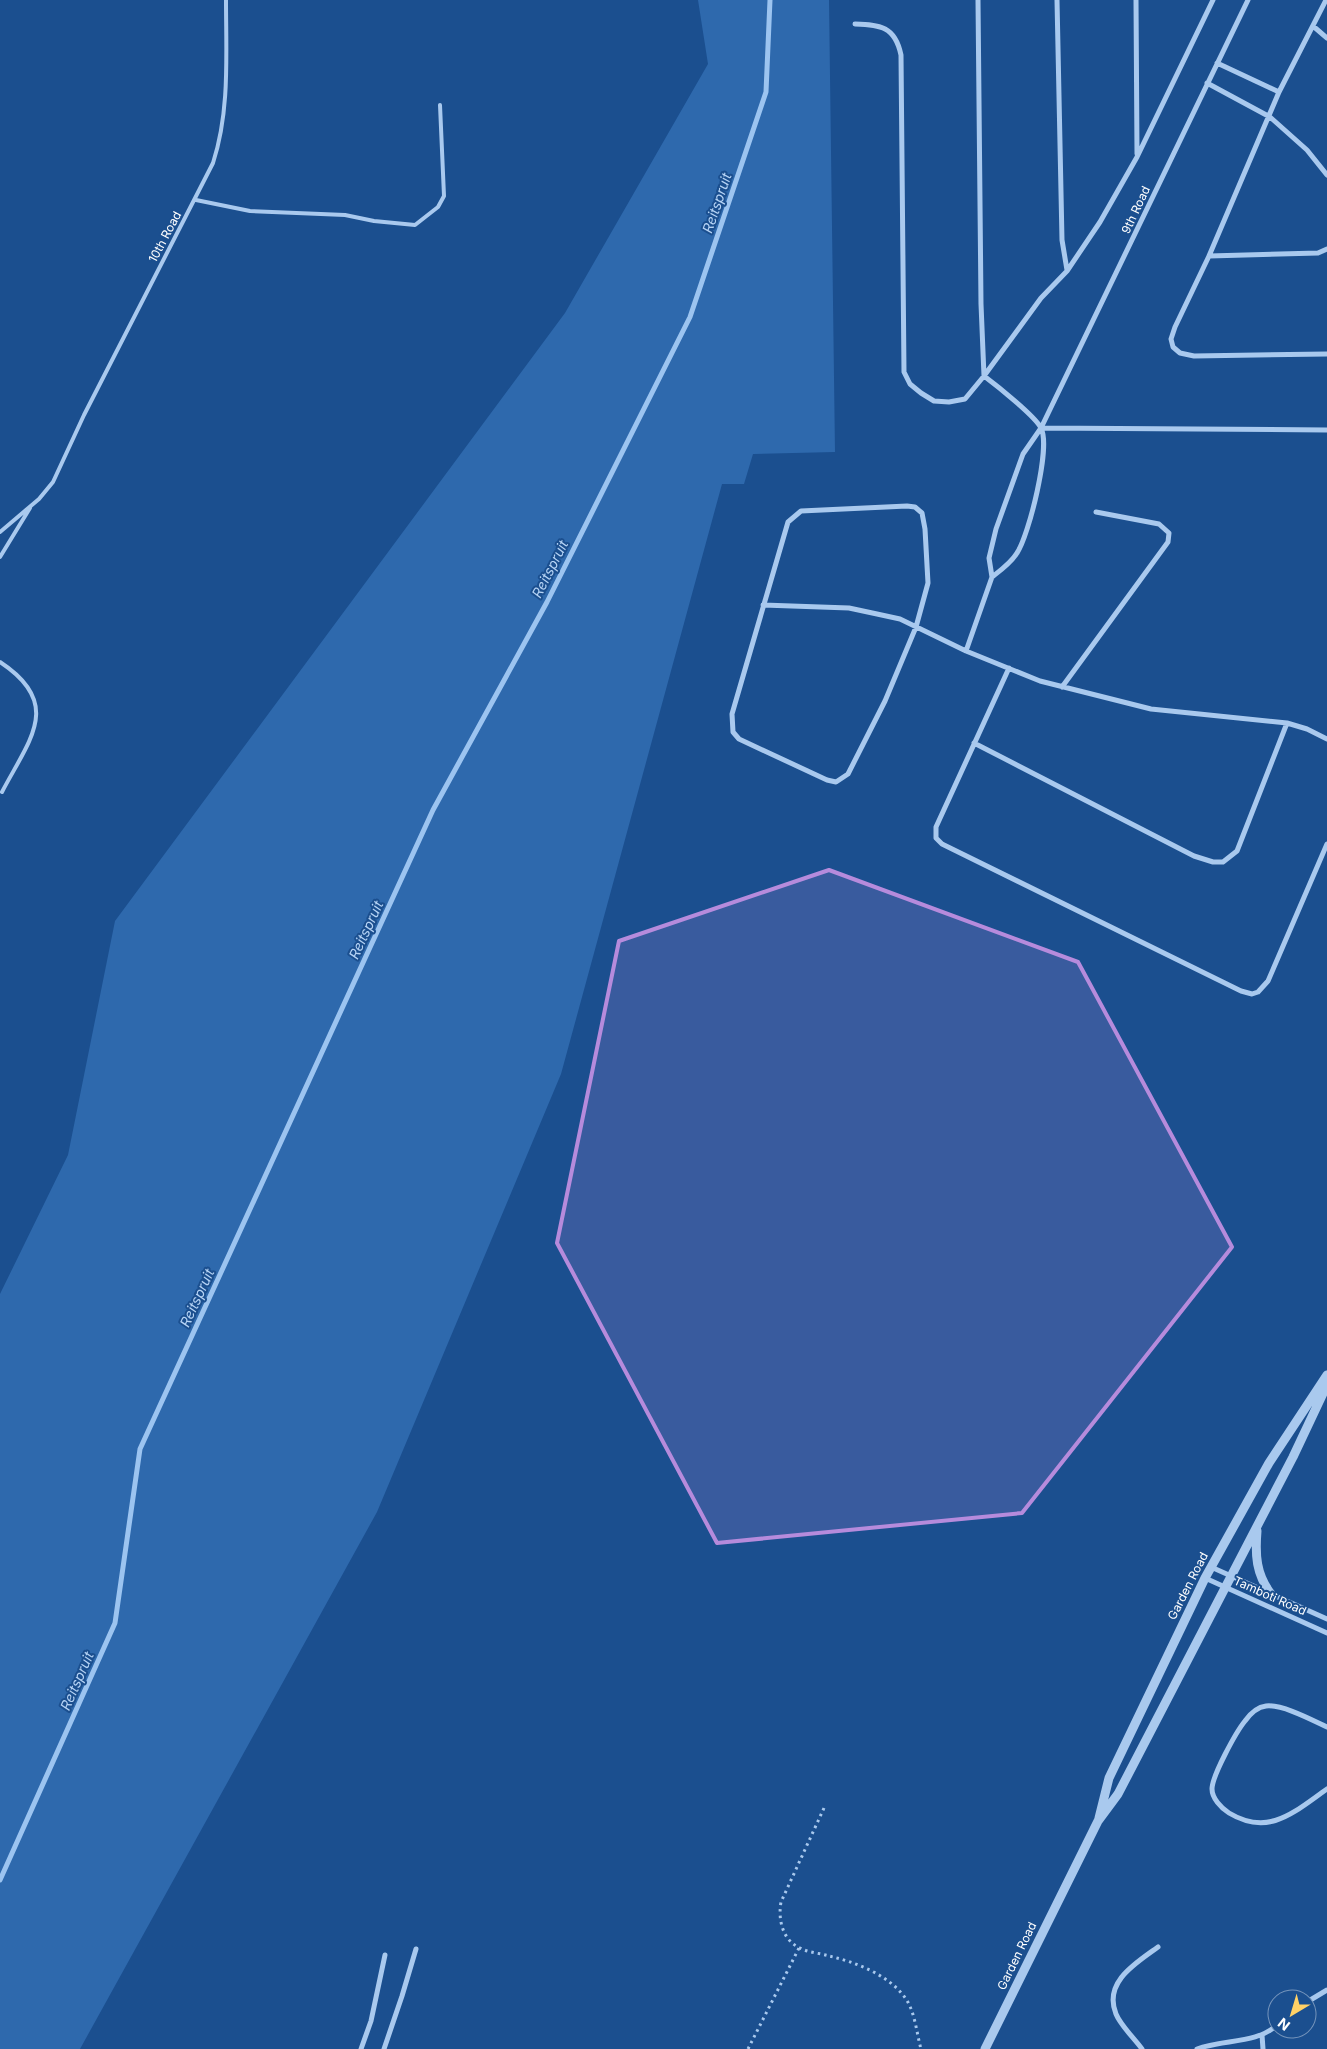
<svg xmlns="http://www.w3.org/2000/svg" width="1327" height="2049" viewBox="0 0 1327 2049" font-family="Inter,sans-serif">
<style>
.green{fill:#2e69ad}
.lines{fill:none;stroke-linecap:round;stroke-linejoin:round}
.stream{stroke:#9cc4f0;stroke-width:5}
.path{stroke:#a9c9ee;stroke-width:3;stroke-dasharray:2.5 4;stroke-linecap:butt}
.service{stroke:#a9c9ee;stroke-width:4}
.minor{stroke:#a9c9ee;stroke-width:5}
.tertiary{stroke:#a9c9ee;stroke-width:9}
.marked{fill:#b68bdc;fill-opacity:0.2;stroke:#b68bdc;stroke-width:4;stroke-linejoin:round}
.labels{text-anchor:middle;stroke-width:4;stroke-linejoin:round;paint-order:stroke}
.street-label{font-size:12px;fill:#fff;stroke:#1b4f8f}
.water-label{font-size:14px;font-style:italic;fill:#b5d3f5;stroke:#1b4f8f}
</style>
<rect width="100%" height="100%" fill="#1b4f8f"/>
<path class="green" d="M698,0h131l6,452 -82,2 -9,30h-22l-161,590 -184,438 -297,537h-80v-755l68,-139 47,-234 450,-608 143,-249z"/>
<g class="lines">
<path class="stream" d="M0,1880l115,-257 25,-174 293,-639 114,-208 143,-285 76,-225 4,-92"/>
<path class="path" d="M824,1808l-43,94c-3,17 1,38 19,46 9,5 20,5 29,8 26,6 57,18 74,39 12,14 13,36 18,54
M748,2049l51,-101"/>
<path class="service" d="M196,200l54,11 95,4 29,6 41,4 23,-18 6,-11 -4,-91
M0,532l39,-33 14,-17 31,-67 129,-252c17,-52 13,-108 13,-163
M0,557l30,-49
M0,662c64,42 29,78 2,130"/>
<path class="minor" d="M978,0l3,304 3,72c12,9 51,40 57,52 10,19 -12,107 -24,125 -6,10 -16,17 -25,24
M1057,0l5,240 5,30
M1136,0l1,154
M1326,0l-47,92 -70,164 -34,71 -4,12 2,8 7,6 14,3 133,-2
M855,24c25,1 40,2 46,31l3,317 6,12 11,9 13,8 15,1 16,-3 19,-23 57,-78 26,-27 33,-49 37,-65 76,-157
M1313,26l14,12
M1217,63l62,29
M1207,83l63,34 37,33 20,25
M1209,256l109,-3 9,-4
M1041,428l286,2
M907,506l8,1 7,6 3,16 3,54 -12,44 -31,74 -37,73 -12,8 -9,-2 -88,-41 -6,-7 -1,-18 56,-192 13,-11z
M763,605l86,3 28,6 23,5 66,32 74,30 111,28 136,14 20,6 20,10
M966,651l26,-74 -3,-19 7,-29 27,-75 18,-26 207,-428
M1009,668l-73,159v11l6,6 299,147 11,3 6,-2 10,-11 59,-137
M1062,687l106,-145 1,-9 -10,-9 -63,-12
M974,743l220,113 19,6h10l14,-11 50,-128
M1211,1567l116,52
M1205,1578l122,55
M1327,1727c-15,-7 -45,-23 -61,-21 -8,1 -16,8 -21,15 -9,11 -33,55 -33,68 0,9 9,19 17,24 40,24 65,-1 98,-24
M1307,2002l20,-12
M1262,2035l1,14
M361,2049l10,-28 14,-66
M384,2049l18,-53 14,-47
M1142,2049c-8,-11 -21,-23 -26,-35 -13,-32 20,-51 42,-67
M1197,2049c26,-10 60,-5 80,-24"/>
<path class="tertiary" d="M1257,1531c-2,24 -1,43 14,63
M1099,1818l10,-40 96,-200 64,-115 58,-88
M985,2049l113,-228 20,-27 175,-337 34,-72"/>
</g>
<path class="marked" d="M829,870l249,92 154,285 -210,266 -305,30 -160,-300 62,-302z"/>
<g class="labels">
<g class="street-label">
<text transform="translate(1136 210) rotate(-65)" y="4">9th Road</text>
<text transform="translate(165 237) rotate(-62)" y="4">10th Road</text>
<text transform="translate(1188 1586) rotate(-63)" y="4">Garden Road</text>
<text transform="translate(1270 1596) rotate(24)" y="4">Tamboti Road</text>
<text transform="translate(1017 1956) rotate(-64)" y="4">Garden Road</text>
</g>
<g class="water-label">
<text transform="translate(717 203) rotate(-71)" y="5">Reitspruit</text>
<text transform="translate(550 569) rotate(-63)" y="5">Reitspruit</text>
<text transform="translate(366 930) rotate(-65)" y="5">Reitspruit</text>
<text transform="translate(197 1298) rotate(-65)" y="5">Reitspruit</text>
<text transform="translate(77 1681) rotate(-66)" y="5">Reitspruit</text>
</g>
</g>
<g transform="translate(1292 2014) rotate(218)"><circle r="24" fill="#1b4f8f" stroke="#7695bc"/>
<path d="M0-4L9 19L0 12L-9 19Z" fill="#ffd166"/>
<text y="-8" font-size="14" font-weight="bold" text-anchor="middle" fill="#ffffff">N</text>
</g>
</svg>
